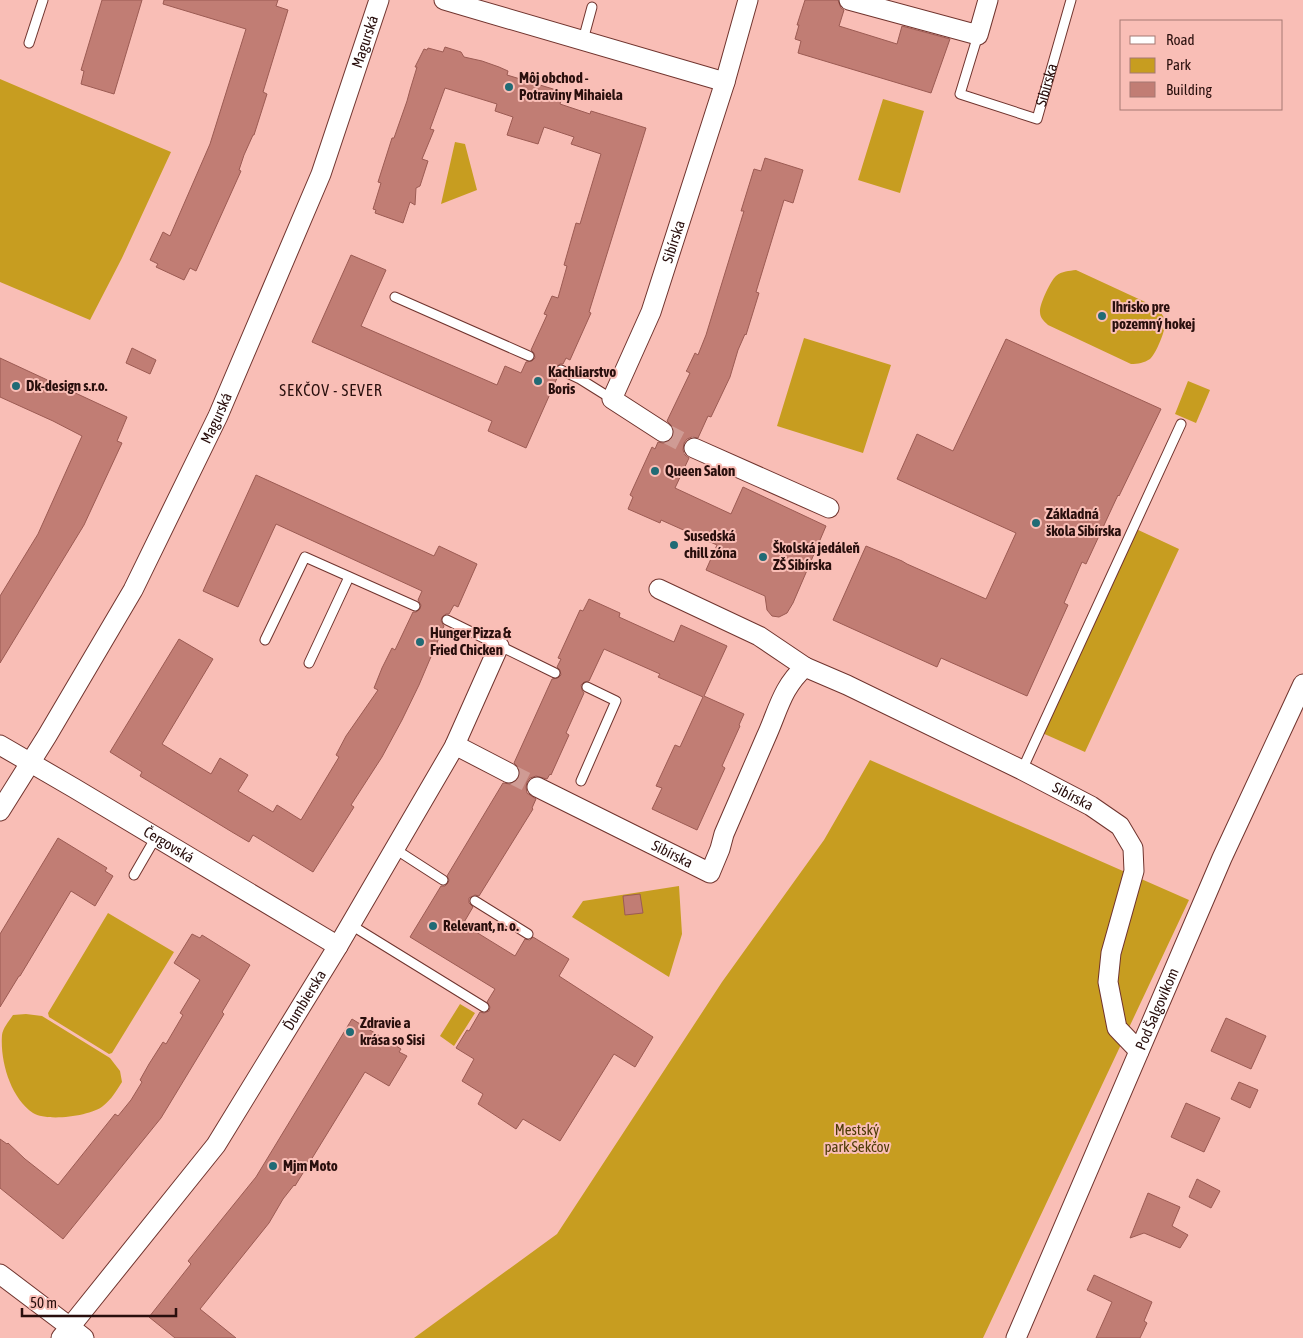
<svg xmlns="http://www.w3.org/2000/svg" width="1303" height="1338" viewBox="0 0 1303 1338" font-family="'Asap Condensed',sans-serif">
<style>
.green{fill:#c79d20}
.building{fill:#c17d74;stroke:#9c5b53}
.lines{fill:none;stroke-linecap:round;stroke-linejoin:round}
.street-tunnel{stroke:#cf9b94;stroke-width:19;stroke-dasharray:19 9;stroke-linecap:butt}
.lane-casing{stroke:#70342e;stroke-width:11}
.street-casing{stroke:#70342e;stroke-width:21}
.lane{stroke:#fff;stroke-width:9}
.street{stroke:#fff;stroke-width:19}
.poi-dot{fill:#216b75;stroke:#f9beb6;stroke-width:2}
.labels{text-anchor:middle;stroke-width:4;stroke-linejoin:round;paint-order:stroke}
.street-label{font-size:15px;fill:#290f0d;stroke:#f9beb6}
.poi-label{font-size:15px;font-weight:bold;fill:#290f0d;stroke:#f9beb6;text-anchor:start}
.park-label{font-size:15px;fill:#4d3b05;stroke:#f9beb6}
.neighbourhood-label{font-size:16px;letter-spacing:1px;fill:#290f0d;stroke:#f9beb6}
</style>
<rect width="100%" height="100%" fill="#f9beb6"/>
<path class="green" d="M0,79l171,73 -49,106 -32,62 -90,-38z
M883,99l41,12 -24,82 -42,-13z
M455,142l10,2 12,46 -36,14z
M1076,270l80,37c4,4 7,8 9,13 2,8 -9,34 -15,39 -6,4 -12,5 -19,5l-83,-39c-4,-4 -8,-7 -8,-13 -1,-7 11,-32 16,-36 6,-5 13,-5 20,-6z
M804,338l87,27 -28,88 -86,-27z
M1188,381l22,9 -14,33 -21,-9z
M1134,528l45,21 -94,203 -45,-20z
M870,760l319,140 -206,438h-569l143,-104 165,-252 102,-142z
M679,886l3,48 -13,43 -97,-60 11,-16z
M108,913l66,39 -62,101 -3,1 -60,-37 -1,-4z
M460,1004l15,9 -21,33 -14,-10z
M26,1014l16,2 68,42 10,13 2,11c-5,8 -11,18 -19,24 -12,10 -56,16 -70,7 -22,-15 -33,-51 -31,-78 1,-7 7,-14 11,-20z"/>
<path class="building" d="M102,0h40l-28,94 -33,-10 3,-13 -3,-1z
M164,0h114l-2,6 12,4 -25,82 4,2 -13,41h-1l-9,20 -5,15 2,1 -45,100 -6,-3 -6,12 -28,-13 2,-3 -8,-4 13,-28 7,4 40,-92 36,-115 -83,-25z
M805,0h33l3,8 3,2 -5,16 58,18 5,-18 48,13 -19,54 -133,-40 3,-12 -6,-2 4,-14h-2z
M445,47l16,5 3,5 18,4 17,6 9,4 -1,4 56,17 -3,12 30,10 1,-3 55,17 -57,184 2,1 -21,47 -4,-2 -3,6h-3l-4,3 -1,4 3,5 -32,72 -38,-17 4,-10 -180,-79 39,-87 35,15 -25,56 136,59 8,-19 16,7 5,-11 6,-1 3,-3 -1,-5 -3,-3 16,-35 -3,-1 8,-18 6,2 9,-32 -3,-1 12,-42 4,1 21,-70 -30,-10 3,-7 -30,-10 -6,17 -31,-9 6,-18 -18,-6 2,-7 -52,-16 -15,41 4,1 -12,29 6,2 -8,25 -4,2 -1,17 -5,-3 -7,21 -28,-10 1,-3 -3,-1 8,-26 -3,-1 14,-44h2l13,-37 3,-11 7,-23h-2l9,-18 3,1 1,-2 15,4z
M765,158l38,12 -10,33 -9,-3 -28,92 3,1 -13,42 -1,-1 -7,16 -8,27 -19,40 -3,-1 -10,22 -6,-1 -5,2 -3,4 -1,7 2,5 4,3 -14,30 56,26 12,-27 83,39 -33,77 -6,10 -8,4 -7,-1 -5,-6 -2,-14 -59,-26 11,-25 -56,-25 -1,3 -32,-14 5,-12 -3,-2 22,-48 3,2 3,-7 5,1 5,-1 5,-4 1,-6 -1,-5 -6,-6 23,-48 -4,-2 1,-1 8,-17 3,2 8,-20 38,-124h-3l13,-42 7,2z
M1006,339l155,70 -42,87 -1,-1 -32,69 -4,-2 -18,41 4,2 -41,91 -86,-38 -4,9 -104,-47 33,-74 36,15 5,3 79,35 30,-66 -119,-54 20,-45 36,17z
M132,348l24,12 -6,14 -24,-11z
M0,358l127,59 -10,24 5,2 -38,82 -84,138v-67l38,-62 44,-98 -29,-15 -53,-24z
M256,475l178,81 5,-10 38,18 -19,43 -4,-2 -5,9h-3l-4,3 -1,4 3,5 -25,59 -17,35 -20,37 -31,48 3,2 -41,65 -60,-37 -4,7 -17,-10 -92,-56 2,-4 -32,-20 69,-113 34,20 -51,85 49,30 9,-16 28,17 -10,16 35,21 4,-7 24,15 38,-63 -3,-2 10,-19 32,-46 -4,-2 8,-20 10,-20 3,2 18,-38h3l4,-3 1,-4 -3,-5 4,-9 -146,-67 -38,83 -35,-16z
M589,599l31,14 -1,4 55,25 7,-17 46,21 -23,50 40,18 -5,11 1,1 -18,40 3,2 -28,62 -45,-21 10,-21 -6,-2 19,-41 5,2 23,-50 -45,-20 2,-3 -56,-25 -15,32 -5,1 -3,3 1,5 2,3 -18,40 3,2 -18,40 -1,-1 -3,5 -11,-3 -6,2 -3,4 -1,5 1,6 9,6 -4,9 1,1 -54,87 -4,-1 -6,3v5l4,4 -10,17 52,32 10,-17 5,1 3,-3 36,22 -10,17 94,61 -18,30 -21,-13 -54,87 -37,-22 -7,10 -38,-25 5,-10 -21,-13 12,-22 -18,-11 11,-18 2,1 11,-19 4,1 5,-2 1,-4 -3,-5 8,-13 -85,-52 31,-51h4l3,-3 1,-3 -2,-4 56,-93 7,1 5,-2 4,-3 1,-7 -2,-5 -4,-4 38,-84 6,-1 3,-3 -1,-5 -3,-3 4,-8 -3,-1 22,-48 3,1z
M58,838l49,30 -2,3 8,5 -18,30 -24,-15 -51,85h-1l-19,31v-73z
M640,894l3,19 -18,2 -2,-19z
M192,934l8,4 2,-3 48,30 -28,47 2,2 -63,104 -98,121 -63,-51v-49l7,5 1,-1 17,16 33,26 57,-71 3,2 13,-16 11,-18 -2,-2 9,-16 14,-22 3,2 17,-29 -3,-2 20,-33 -26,-17z
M1226,1018l40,18 -15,33 -40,-18z
M352,1019l49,30 -2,3 8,4 -18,30 -24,-14 -70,114 -1,-1 -11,14 -14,24 -69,86 36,29h-61l-26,-21 42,-53 -3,-3 68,-84z
M1239,1082l19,8 -8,18 -19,-9z
M1186,1103l34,15 -16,34 -33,-15z
M1197,1179l23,12 -9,17 -22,-11z
M1148,1193l32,14 -8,19 16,9 -8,13 -36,-15 -14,5z
M1094,1275l58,27 -8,19 3,2 -7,15h-44l16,-36 -25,-12z"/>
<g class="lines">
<path class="street-tunnel" d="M663,432l31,16
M509,773l28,14"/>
<g class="lane-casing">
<g id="lane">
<path id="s1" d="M978,35l-18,59 77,25 34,-119"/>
<path d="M583,40l9,-33"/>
<path d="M29,43l14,-43"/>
<path d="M395,297l134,59"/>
<path d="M561,370l19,9 32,20"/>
<path d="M447,620l108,53"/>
<path d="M265,640l40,-83 110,49"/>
<path d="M309,663l40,-86"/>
<path d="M1022,770l159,-346"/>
<path d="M581,781l35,-80 -29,-14"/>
<path d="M395,849l48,31"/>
<path d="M134,875l22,-38"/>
<path d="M475,901l53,33"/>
<path d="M351,925l133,82"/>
</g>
</g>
<g class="street-casing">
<g id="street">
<path d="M444,0l281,82"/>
<path d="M849,0l129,35 10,-35"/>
<path id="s2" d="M663,432l-51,-33 39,-87 74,-230 23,-82"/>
<path d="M694,448l135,60"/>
<path d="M659,589l100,47 46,31"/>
<path id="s3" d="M0,745l74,43 264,158"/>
<path d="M455,745l54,28"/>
<path id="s4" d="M537,787l173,86 10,-24 4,-15c14,-32 28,-65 42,-97 12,-26 16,-50 39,-70l42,18 175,85 69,36 29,20 13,22 1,23 -23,82 -3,29 9,46 22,23"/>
<path id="s5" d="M0,811l47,-75 86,-146 85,-174 103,-242 58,-174"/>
<path id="s6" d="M0,1274l70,53 146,-182 122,-199 116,-199 45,-101"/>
<path d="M61,1338l9,-11 14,11"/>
<path id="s7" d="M1016,1338l206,-480 81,-174"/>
</g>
</g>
<use href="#lane" class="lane"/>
<use href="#street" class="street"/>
</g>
<g class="poi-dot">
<circle cx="509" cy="87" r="5"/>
<circle cx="1102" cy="316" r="5"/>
<circle cx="538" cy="381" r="5"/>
<circle cx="16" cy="386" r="5"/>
<circle cx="655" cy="471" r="5"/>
<circle cx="1036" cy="523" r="5"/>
<circle cx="674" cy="545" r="5"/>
<circle cx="763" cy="557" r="5"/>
<circle cx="420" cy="642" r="5"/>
<circle cx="433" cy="926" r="5"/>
<circle cx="350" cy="1032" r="5"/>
<circle cx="273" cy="1166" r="5"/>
</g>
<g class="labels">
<g class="street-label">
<text dy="5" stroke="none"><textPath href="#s5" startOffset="854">Magurská</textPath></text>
<text dy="5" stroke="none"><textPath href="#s1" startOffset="178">Sibírska</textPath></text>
<text dy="5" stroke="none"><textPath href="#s2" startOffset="230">Sibírska</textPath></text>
<text dy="5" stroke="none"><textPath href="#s5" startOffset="449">Magurská</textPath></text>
<text dy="5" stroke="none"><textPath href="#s4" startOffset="719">Sibírska</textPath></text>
<text dy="5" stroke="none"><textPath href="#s3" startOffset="196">Čergovská</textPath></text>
<text dy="5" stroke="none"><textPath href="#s4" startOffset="151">Sibírska</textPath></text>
<text dy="5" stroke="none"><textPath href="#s6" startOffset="491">Ďumbierska</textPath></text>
<text dy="5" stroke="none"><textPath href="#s7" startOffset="358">Pod Šalgovíkom</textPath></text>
</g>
<g class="poi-label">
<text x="519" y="83">Môj obchod -<tspan x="519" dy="17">Potraviny Mihaiela</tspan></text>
<text x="1112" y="312">Ihrisko pre<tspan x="1112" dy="17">pozemný hokej</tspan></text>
<text x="548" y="377">Kachliarstvo<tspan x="548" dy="17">Boris</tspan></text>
<text x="26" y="391">Dk-design s.r.o.</text>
<text x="665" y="476">Queen Salon</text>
<text x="1046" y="519">Základná<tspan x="1046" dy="17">škola Sibírska</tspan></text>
<text x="684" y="541">Susedská<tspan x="684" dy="17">chill zóna</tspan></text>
<text x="773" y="553">Školská jedáleň<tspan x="773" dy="17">ZŠ Sibírska</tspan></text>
<text x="430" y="638">Hunger Pizza &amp;<tspan x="430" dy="17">Fried Chicken</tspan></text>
<text x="443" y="931">Relevant, n. o.</text>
<text x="360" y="1028">Zdravie a<tspan x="360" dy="17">krása so Sisi</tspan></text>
<text x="283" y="1171">Mjm Moto</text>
</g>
<g class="park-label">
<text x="857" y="1135">Mestský<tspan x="857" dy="17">park Sekčov</tspan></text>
</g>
<g class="neighbourhood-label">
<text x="331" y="396">SEKČOV - SEVER</text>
</g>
</g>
<rect x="1120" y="20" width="162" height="90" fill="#f9beb6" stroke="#a67872"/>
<rect x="1130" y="36" width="25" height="8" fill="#ffffff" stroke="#a67872"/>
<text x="1166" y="45" font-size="15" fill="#290f0d">Road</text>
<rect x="1130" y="58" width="25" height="15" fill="#c79d20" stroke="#a67872"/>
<text x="1166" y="70" font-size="15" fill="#290f0d">Park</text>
<rect x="1130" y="82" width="25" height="15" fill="#c17d74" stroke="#a67872"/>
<text x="1166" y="95" font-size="15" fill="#290f0d">Building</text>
<path d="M22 1308v8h154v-8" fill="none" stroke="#290f0d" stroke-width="2.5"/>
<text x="30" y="1308" font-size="15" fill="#290f0d" stroke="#f9beb6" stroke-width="4" paint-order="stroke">50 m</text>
</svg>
